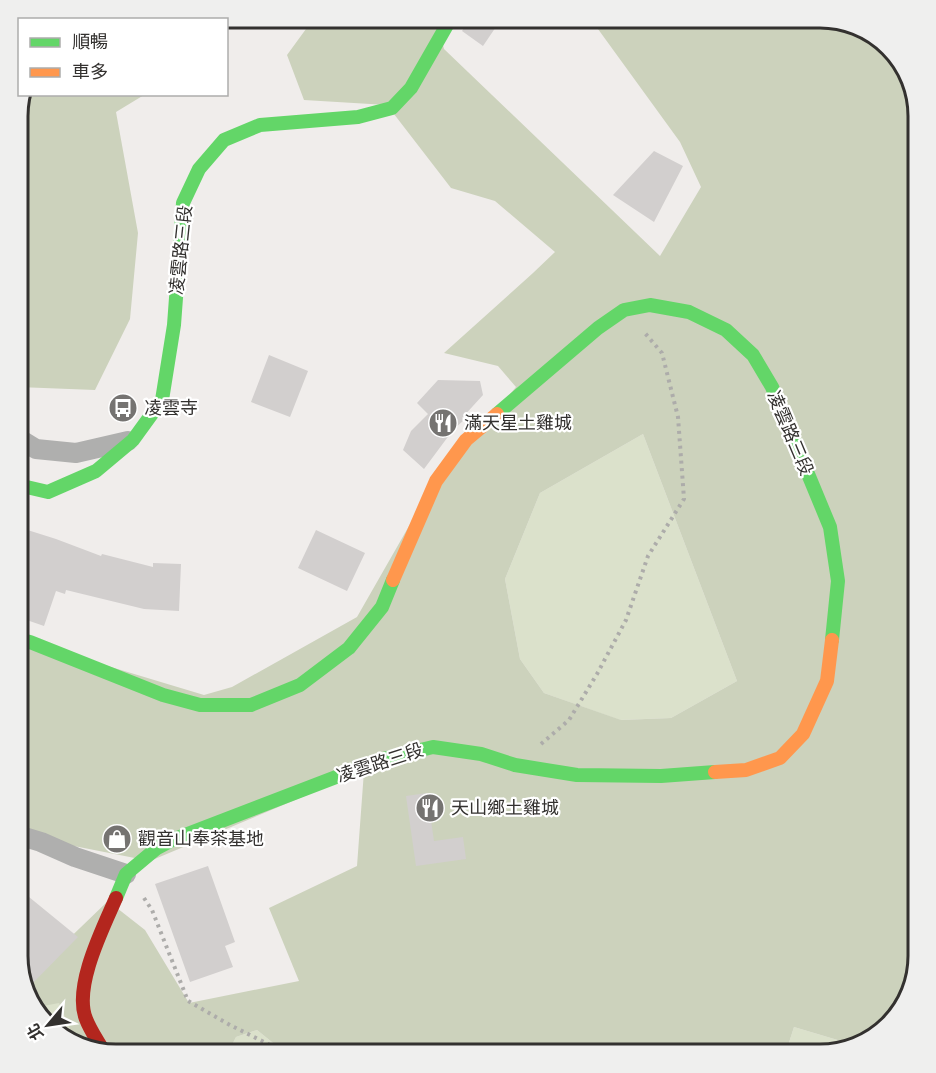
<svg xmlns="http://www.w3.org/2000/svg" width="936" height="1073" viewBox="0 0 936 1073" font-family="Quicksand,'Noto Sans TC',sans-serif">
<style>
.green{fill:#dbe1cb}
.forest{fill:#ccd2bc;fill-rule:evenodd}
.building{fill:#d2cfce}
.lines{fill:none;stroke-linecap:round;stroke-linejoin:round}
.path{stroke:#adacaa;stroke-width:4;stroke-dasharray:3 4.5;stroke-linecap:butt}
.street{stroke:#afafae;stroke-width:20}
.fast{stroke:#63d668;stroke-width:14}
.slow{stroke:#ff974d;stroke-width:14}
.jam{stroke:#b3261e;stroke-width:14}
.labels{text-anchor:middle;stroke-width:4.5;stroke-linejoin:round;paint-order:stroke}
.street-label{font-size:18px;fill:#33312f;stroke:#fff}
.poi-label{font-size:18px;fill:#33312f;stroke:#fff;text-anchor:start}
.rim{fill:none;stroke:#33312f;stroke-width:3}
</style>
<rect width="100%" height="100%" fill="#f0edeb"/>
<path class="green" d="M643,434l94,247 -66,37 -51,2 -76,-27 -24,-34 -15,-80 35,-86z
M59,1002l18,44 -4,-1 -35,-29 -2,-6 2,-3z
M794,1027l57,17 -31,11h-35z
M257,1030l31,25h-61l9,-18z"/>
<path class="forest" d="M314,18h122l8,31 216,207 41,-69 -21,-45 -90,-124h236l37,10 35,29 20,59v841l-10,43 -29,35 -28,9 -57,-17 -9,28h-497l-31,-25 -21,7 -9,18h-111l-39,-9 -18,-43 -21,4 -2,3 -10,-30 82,-79 37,29 44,73 110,-22 -30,-73 88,-42 7,-95 -214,90 -132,-26v-196l186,56 28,-8 125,-70 72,-126 87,-104 -18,-21 -54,-13 89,-80 22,-21 -60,-51 -44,-13 -64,-83 -83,-5 -17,-45zM643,434l94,247 -66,37 -50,2 -77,-27 -24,-34 -15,-80 35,-86z
M26,95h118l-28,17 22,121 -8,86 -35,71 -77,-3v-277z"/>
<path class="building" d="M470,18h32l-19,28 -21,-15z
M654,151l29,15 -29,56 -41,-27z
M269,355l39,16 -18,46 -39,-15z
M438,380l42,1 3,14 -21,23 2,2 -11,10 -29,39 -21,-19 8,-19 17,-17 -11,-11z
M18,527l38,12 45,17 1,-2 51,13v-4l28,1 -2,47 -35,-2 -78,-19 -1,4 -9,-3 -12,35 -26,-9z
M316,530l49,23 -18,38 -49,-23z
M427,793l7,48 29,-4 3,22 -50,7 -10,-70z
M208,866l27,76 -10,4 8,21 -43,15 -35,-98z
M18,888l60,49 -50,51 -10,-31z"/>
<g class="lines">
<path class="path" d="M541,744l28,-24 28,-46 29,-54 22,-64 36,-57 -6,-82 -16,-64 -18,-21
M144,898l8,12 36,91 42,24 60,30"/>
<path class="street" d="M18,438l18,11 40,4 52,-12
M18,835l23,7 34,15 51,17"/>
<path class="fast" d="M497,414l101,-86 26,-18 26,-5 39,7 37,18 27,25 19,32 58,140 8,54 -6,59
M18,485l30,7 48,-21 37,-31 29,-40 12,-75 9,-122 16,-34 25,-29 36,-15 98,-8 34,-9 19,-20 40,-70
M18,639l12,3 133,53 37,10h51l49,-20 49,-37 33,-41 11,-27
M116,898l10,-24 31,-26 15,-8 211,-81 50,-12 48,7 34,11 62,10 84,1 54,-4"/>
<path class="slow" d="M393,580l43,-99 30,-41 31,-26
M715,772l31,-2 34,-12 23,-24 24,-53 5,-41"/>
<path class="jam" d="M104,1052c-6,-11 -14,-22 -18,-33 -13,-32 17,-91 30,-121"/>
</g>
<defs>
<g id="bus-disc" transform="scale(1.5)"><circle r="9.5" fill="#757371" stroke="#fff"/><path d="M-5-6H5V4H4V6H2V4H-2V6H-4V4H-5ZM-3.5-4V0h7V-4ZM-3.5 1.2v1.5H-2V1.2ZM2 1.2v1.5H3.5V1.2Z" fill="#fff"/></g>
<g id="restaurant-disc" transform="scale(1.5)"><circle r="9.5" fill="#757371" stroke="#fff"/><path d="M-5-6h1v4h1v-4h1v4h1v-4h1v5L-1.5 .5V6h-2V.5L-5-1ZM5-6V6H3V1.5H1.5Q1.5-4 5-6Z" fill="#fff"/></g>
<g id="shop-disc" transform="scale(1.5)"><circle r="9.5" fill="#757371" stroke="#fff"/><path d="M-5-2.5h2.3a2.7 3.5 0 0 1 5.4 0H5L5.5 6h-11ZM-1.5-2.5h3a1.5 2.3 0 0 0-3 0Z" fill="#fff"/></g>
</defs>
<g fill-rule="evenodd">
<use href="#bus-disc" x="123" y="408"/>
<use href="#restaurant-disc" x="443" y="423"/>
<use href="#restaurant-disc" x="430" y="808"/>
<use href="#shop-disc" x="117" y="839"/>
</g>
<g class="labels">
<g class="street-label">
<text transform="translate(181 250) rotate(-84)" y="6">凌雲路三段</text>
<text transform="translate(790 433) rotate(67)" y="6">凌雲路三段</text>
<text transform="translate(380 763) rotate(-18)" y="6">凌雲路三段</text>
</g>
<g class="poi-label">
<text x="144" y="414">凌雲寺</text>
<text x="464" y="429">滿天星土雞城</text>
<text x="451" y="814">天山鄉土雞城</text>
<text x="138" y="845">觀音山奉茶基地</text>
</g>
</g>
<path d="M0 0H936V1073H0ZM116 28H820A88 88 0 0 1 908 116V956A88 88 0 0 1 820 1044H116A88 88 0 0 1 28 956V116A88 88 0 0 1 116 28Z" fill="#efefee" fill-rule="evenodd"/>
<path class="rim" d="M116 28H820A88 88 0 0 1 908 116V956A88 88 0 0 1 820 1044H116A88 88 0 0 1 28 956V116A88 88 0 0 1 116 28Z"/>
<rect x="18" y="18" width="210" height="78" fill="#ffffff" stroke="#adadac" stroke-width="1.5"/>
<rect x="30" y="38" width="30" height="9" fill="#63d668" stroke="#adadac" stroke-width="1.5"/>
<text x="72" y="48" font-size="18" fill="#33312f">順暢</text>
<rect x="30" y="68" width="30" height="9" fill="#ff974d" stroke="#adadac" stroke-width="1.5"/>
<text x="72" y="78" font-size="18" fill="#33312f">車多</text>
<g transform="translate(48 1025) rotate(241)" stroke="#ffffff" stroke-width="4.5" paint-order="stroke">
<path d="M0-4.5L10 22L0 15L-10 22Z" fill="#33312f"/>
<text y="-9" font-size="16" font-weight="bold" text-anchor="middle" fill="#33312f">北</text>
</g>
</svg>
